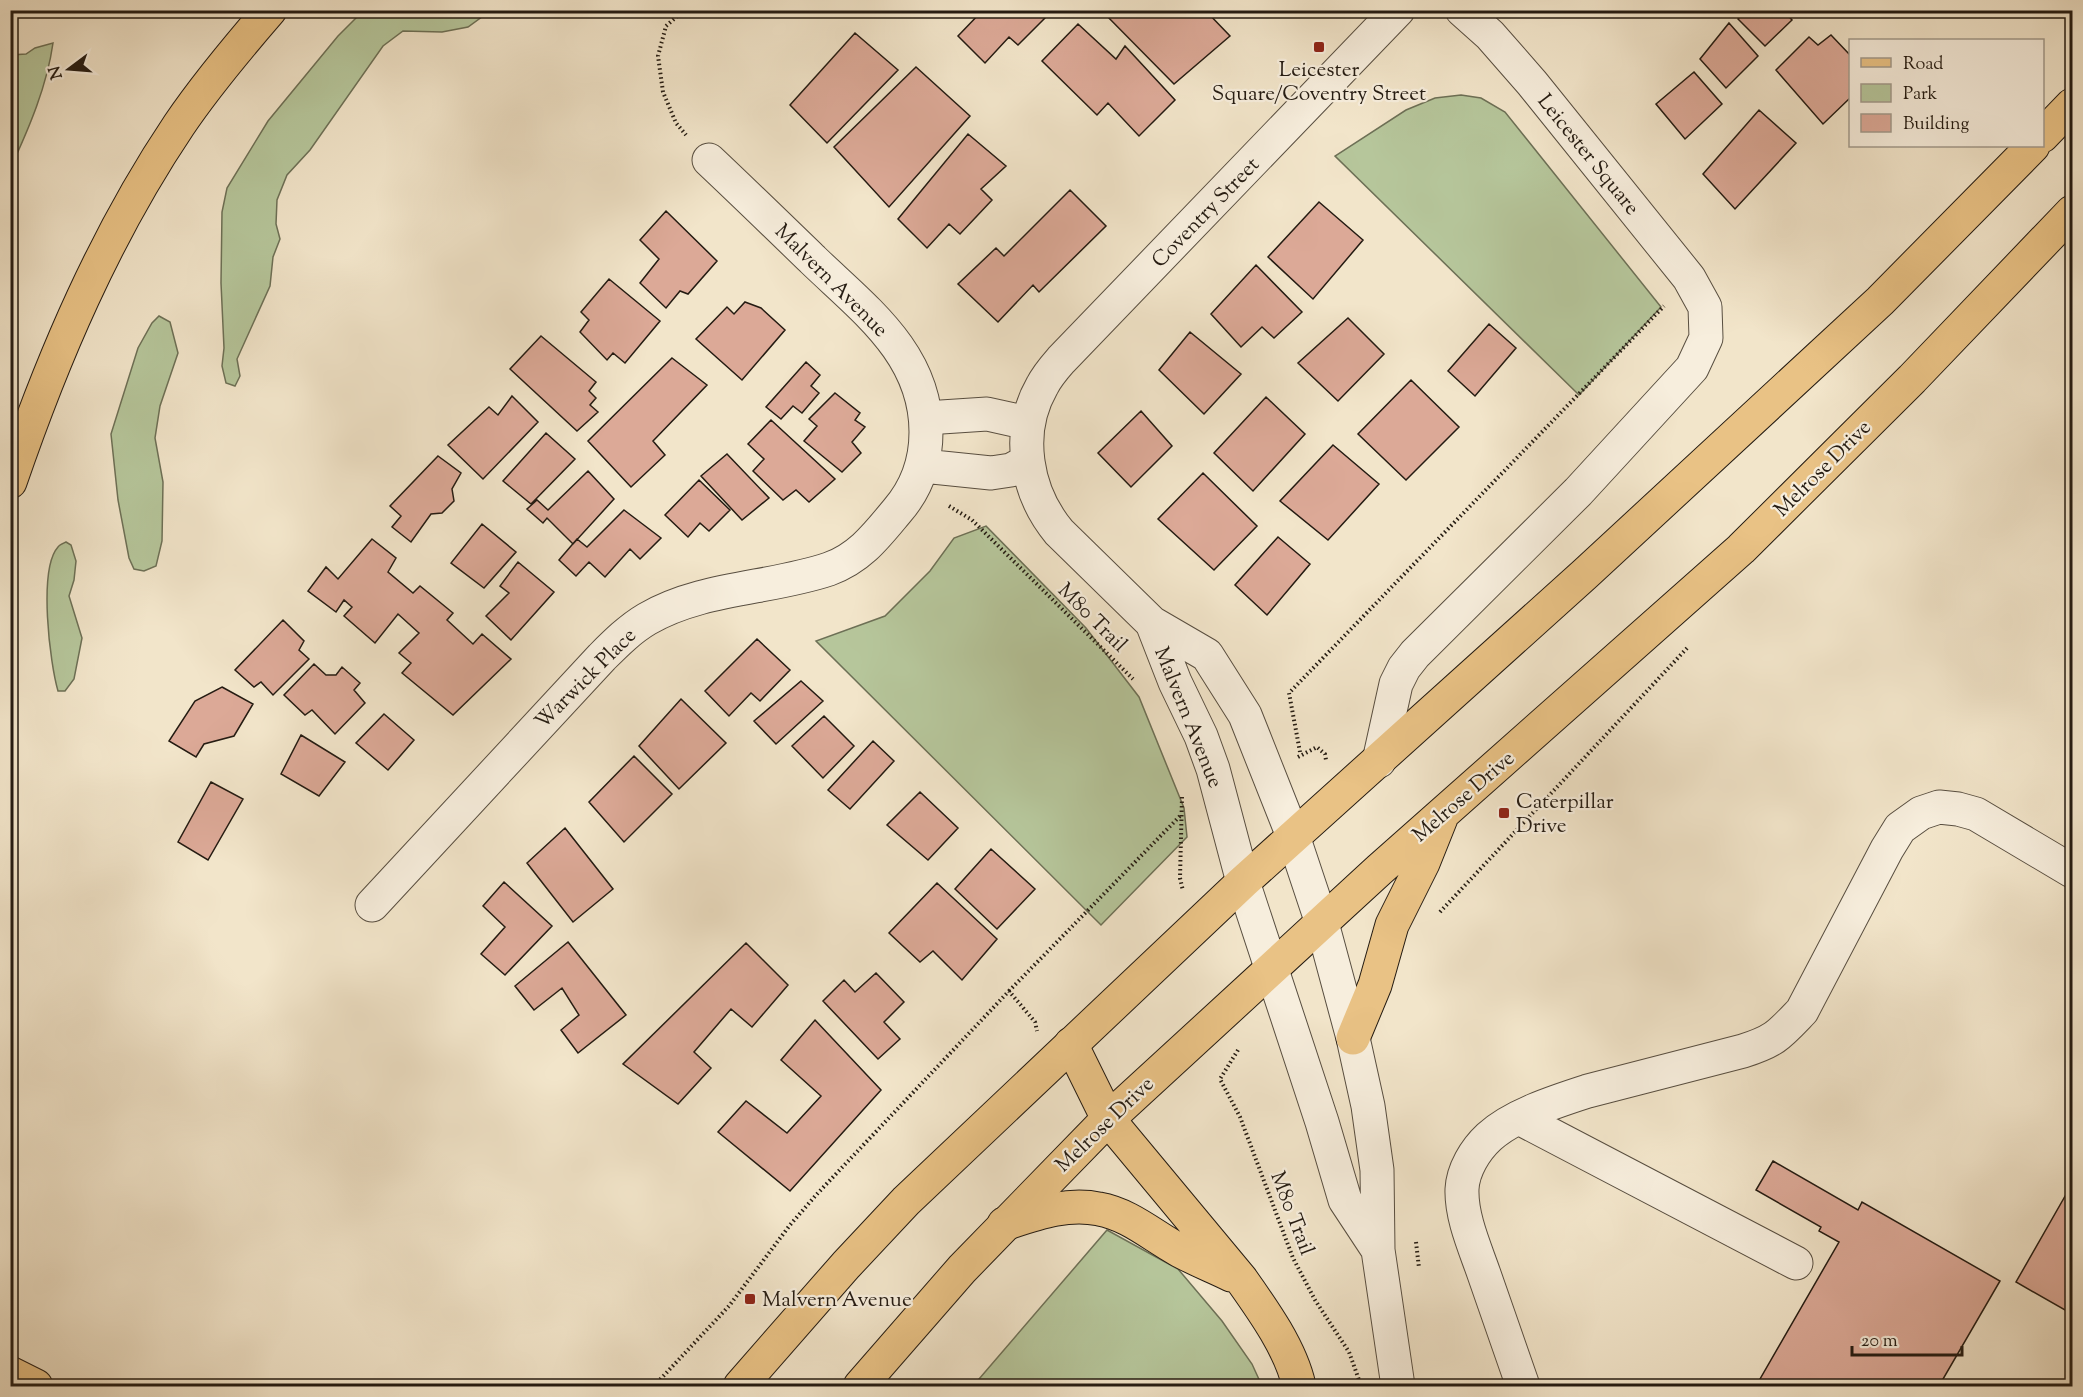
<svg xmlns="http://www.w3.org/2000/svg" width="2083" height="1397" viewBox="0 0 2083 1397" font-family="'Sorts Mill Goudy',serif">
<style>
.green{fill:#b6c69b;stroke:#6d7056;stroke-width:1.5}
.building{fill:#dca997;stroke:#241b12;stroke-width:1.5}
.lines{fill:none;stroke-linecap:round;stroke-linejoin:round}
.minor-casing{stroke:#584e40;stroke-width:35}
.major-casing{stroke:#241b12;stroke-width:35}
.highway-casing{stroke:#241b12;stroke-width:35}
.path{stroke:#241b12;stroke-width:4;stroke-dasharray:1.5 3;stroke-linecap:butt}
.minor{stroke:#f7eedd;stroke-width:33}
.major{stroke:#e9c285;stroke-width:33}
.highway{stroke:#e9c285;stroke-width:33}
.rail-casing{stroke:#241b12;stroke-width:7}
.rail{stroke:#f7eedd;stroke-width:4.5;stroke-dasharray:14;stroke-linecap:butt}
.poi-dot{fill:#8f2418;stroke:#f7eedd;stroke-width:2}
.labels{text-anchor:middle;stroke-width:4.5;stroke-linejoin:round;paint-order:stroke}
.poi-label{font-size:21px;fill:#241b12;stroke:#f7eedd;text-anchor:start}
.street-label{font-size:21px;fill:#241b12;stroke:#f7eedd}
</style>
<rect width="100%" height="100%" fill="#f2e5ca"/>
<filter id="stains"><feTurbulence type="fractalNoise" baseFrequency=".00333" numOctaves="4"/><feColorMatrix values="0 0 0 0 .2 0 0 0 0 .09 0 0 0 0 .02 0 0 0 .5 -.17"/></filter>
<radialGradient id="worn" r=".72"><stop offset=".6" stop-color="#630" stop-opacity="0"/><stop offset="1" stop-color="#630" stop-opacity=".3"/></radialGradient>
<path class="green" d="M363,11h127l-22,16 -26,5 -39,-1 -20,15 -73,104 -23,25 -10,25 -1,24 4,15 -7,18 -3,29 -33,73 3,17 -5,10 -9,-3 -4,-17 2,-18 -3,-65 1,-71 5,-24 41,-67 70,-85z
M53,43c-6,43 -24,85 -42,124v-112l15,-1 9,-6z
M1461,95l20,3 24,14 156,195 -82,88 -244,-239 71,-46 29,-12z
M159,316l11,6 8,31 -18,53 -5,32 8,44 -1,59 -6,25 -12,5 -10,-2 -5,-11 -11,-58 -7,-66 27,-86 14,-25z
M986,526l100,102 53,69 45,111 3,29 -86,88 -285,-284 69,-25 45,-45 24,-33z
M66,542l5,3 5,16 -2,19 -5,16 13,42 -8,41 -9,12h-7c-8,-27 -20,-122 0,-144 1,-2 6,-4 8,-5z
M1107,1230l71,39 44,52 30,43 10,22h-289z"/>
<path class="building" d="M983,10h70l-35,35 -9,-8 -24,26 -27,-27z
M1101,10h104l25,26 -56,48z
M1746,10h37l9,10 -27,26 -27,-27z
M1729,23l29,33 -32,32 -26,-29z
M1078,24l38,35 9,-13 50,54 -36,36 -31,-33 -11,12 -55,-54z
M855,33l43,37 -71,73 -37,-38z
M1831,35l19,20v43l-27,26 -47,-54 33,-33 9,8z
M916,67l54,49 -81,91 -55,-60z
M1694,72l28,32 -37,35 -29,-35z
M1759,110l37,33 -61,66 -32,-35z
M968,134l38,32 -25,23 11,11 -32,34 -11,-10 -22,24 -29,-29z
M1070,190l36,36 -67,66 -6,-7 -35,37 -40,-38 38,-36 8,8z
M1319,202l44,38 -50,59 -45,-42z
M666,211l51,50 -29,33 -8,-3 -14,17 -26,-25 19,-24 -19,-19z
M1256,265l46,47 -28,26 -12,-11 -21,20 -30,-33z
M609,279l51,42 -35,42 -12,-10 -6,7 -27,-28 9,-12 -8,-8z
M745,302l16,6 24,22 -43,50 -46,-41 31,-32 7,7z
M1348,318l36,36 -46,47 -40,-38z
M1489,324l27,24 -41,48 -27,-25z
M1190,332l51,42 -37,40 -45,-44z
M541,336l55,46 -7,9 7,7 -6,7 8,7 -21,19 -67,-62z
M672,358l35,27 -54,56 12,14 -34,32 -43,-46z
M806,362l14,13 -9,11 8,7 -17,20 -9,-7 -12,13 -15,-12z
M1411,380l48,47 -53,53 -48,-46z
M835,393l25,20 -5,7 10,7 -13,15 9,11 -19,19 -38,-31 13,-15 -8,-7z
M512,396l26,26 -55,57 -35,-34 41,-38 9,8z
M1266,397l39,37 -52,57 -39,-38z
M1141,411l31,35 -41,41 -33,-34z
M771,420l64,59 -26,23 -13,-12 -13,10 -30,-29 11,-12 -16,-15z
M546,433l29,26 -44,45 -28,-23z
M1333,445l46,39 -51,56 -48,-39z
M727,454l42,44 -27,22 -41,-44z
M438,456l23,17 -9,16 2,12 -12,12 -11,1 -20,28 -19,-15 9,-11 -11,-10z
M588,471l26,28 -41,45 -26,-26 -4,5 -16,-14 10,-9 11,10z
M1203,473l54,53 -43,44 -56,-51z
M699,480l31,30 -21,21 -9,-8 -12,14 -23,-22z
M624,510l37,28 -21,21 -10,-10 -25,28 -16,-15 -13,14 -17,-16 18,-21 10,8z
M482,524l34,28 -32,36 -33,-25z
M1278,537l32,27 -43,51 -32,-30z
M372,539l24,19 -8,14 25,21 7,-7 33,27 -6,7 26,24 9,-10 29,25 -58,56 -51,-42 9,-10 -12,-10 20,-20 -21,-19 -23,29 -31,-27 8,-9 -8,-7 -8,12 -28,-21 18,-24 12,12z
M518,562l36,30 -43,48 -25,-24 23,-23 -9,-7z
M283,620l21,21 -5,9 10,9 -36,36 -12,-13 -7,5 -19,-17z
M757,639l33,31 -30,31 -9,-8 -22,23 -24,-25z
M314,664l12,11h10l6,-8 18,16 -6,7 11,13 -30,31 -23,-24 -7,5 -21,-20z
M801,681l22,20 -47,43 -22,-23z
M222,687l31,17 -19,32 -30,8 -8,13 -27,-16 26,-40z
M681,699l45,44 -47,46 -40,-43z
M384,714l30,26 -26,30 -32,-27z
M824,716l30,30 -31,32 -31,-32z
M301,735l44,27 -26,34 -38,-22z
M873,741l21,20 -44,48 -22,-19z
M634,756l38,38 -48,48 -35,-40z
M211,782l32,17 -35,61 -30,-18z
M920,792l38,36 -30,32 -41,-35z
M565,828l48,61 -40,33 -46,-59z
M991,849l44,40 -38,40 -42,-40z
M504,882l48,44 -47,49 -24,-21 24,-27 -22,-21z
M937,883l60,56 -35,41 -29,-29 -13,11 -31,-29z
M568,942l58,73 -48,38 -17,-23 18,-15 -17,-27 -28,22 -19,-24z
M746,943l42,42 -36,42 -21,-18 -37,43 17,16 -33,36 -55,-40z
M876,973l28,29 -20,20 16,17 -22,20 -55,-58 21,-21 11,12z
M815,1020l66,70 -91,101 -72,-59 28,-31 41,32 34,-37 -40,-36z
M1773,1161l85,49 4,-8 138,79 -61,105h-183l83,-144 -20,-11 2,-4 -65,-37z
M2072,1184v130l-56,-32z"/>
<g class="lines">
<g class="minor-casing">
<path id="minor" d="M1398,10l-337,350c-7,8 -14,16 -19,26 -27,47 -16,106 17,146l93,91 55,32 38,60 48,121 29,87 31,115 15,68 9,64 1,80 20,136
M926,418l61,-4 41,9
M923,466l68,7 20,-3 17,-9
M1152,623l23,59 26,54 12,33 30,113 79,240 23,78 33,50
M1379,761l17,-77 8,-16 11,-14 163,-162 114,-124 14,-30 -1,-31 -16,-29 -157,-195 -42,-48 -28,-25
M372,905l230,-248c14,-14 28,-28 45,-38 55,-32 123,-30 182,-50 31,-11 48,-34 68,-58 20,-23 29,-48 29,-79 0,-78 -61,-122 -113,-172 -34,-33 -69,-67 -104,-100
M1519,1118l277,145
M1523,1386c-13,-37 -26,-75 -39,-112 -9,-26 -23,-57 -22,-85 1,-19 13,-39 27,-52 24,-22 68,-36 99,-46l155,-40c32,-10 36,-16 59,-40l85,-162 13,-21 21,-15 18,-6 19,2 18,5 96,57"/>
</g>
<g class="major-casing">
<path id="major" d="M2042,136l30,-31
M1353,1038l22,-53 17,-60 31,-62 18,-45
M740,1386l106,-121 60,-64 337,-319 342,-308 295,-273 153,-155
M860,1386l102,-117 146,-150 271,-249 362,-321 171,-170 160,-167"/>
</g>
<g class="highway-casing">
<path id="highway" d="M10,482c43,-125 95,-247 169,-357 27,-40 59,-78 91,-115
M1071,1044l37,75 133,160c22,31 50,70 58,107
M1004,1224c31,-10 63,-22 95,-15 29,5 53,26 78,40 17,10 36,17 54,26
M10,1373l26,13"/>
</g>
<path class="path" d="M684,10l-18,16 -8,30 5,36 13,31 10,12
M949,506l23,14 161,159
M1300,752l-11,-59 375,-387
M1298,757l19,-10 8,7 1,6
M1182,797l-2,81 3,13
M1440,912l249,-266
M1009,991l173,-177
M1238,1050l-18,29 20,38 53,141 22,42 34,52 10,28
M1416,1242l3,26
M654,1386l75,-80 61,-81 27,-31 192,-203 26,31 2,9"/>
<use href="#minor" class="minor"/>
<use href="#major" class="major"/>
<use href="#highway" class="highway"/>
<g class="rail-casing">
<path id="rail" d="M2065,10l7,8"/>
</g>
<use href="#rail" class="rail"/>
</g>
<g class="poi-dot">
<rect x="1313" y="41" width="12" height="12" rx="3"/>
<rect x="1498" y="807" width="12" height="12" rx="3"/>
<rect x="744" y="1293" width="12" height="12" rx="3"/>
</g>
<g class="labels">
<g class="poi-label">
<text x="1319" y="76" text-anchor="middle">Leicester<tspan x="1319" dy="24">Square/Coventry Street</tspan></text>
<text x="1516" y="808">Caterpillar<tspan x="1516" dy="24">Drive</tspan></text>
<text x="762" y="1306">Malvern Avenue</text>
</g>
<g class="street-label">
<text transform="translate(1589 154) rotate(51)" y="7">Leicester Square</text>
<text transform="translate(1205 212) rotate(-46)" y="7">Coventry Street</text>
<text transform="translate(832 280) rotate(45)" y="7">Malvern Avenue</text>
<text transform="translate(1822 468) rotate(-45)" y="7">Melrose Drive</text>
<text transform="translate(1093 617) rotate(45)" y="7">M80 Trail</text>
<text transform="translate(585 678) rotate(-45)" y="7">Warwick Place</text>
<text transform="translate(1189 717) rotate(68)" y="7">Malvern Avenue</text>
<text transform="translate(1463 796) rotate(-41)" y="7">Melrose Drive</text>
<text transform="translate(1104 1124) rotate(-44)" y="7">Melrose Drive</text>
<text transform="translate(1293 1213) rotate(69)" y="7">M80 Trail</text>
</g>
</g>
<rect width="2083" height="1397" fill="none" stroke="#f2e5ca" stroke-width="36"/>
<rect x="12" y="12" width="2059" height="1373" fill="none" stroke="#241b12" stroke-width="3"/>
<rect x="18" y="18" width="2047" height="1361" fill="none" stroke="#241b12" stroke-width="1.5"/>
<rect x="1849" y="39" width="195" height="108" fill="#f7eedd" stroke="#a39a8c" stroke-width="1.5"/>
<rect x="1861" y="58" width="30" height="9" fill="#e9c285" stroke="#a39a8c" stroke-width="1.5"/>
<text x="1903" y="69" font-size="18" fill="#241b12">Road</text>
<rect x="1861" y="84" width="30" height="18" fill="#b6c69b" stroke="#a39a8c" stroke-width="1.5"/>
<text x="1903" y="99" font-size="18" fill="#241b12">Park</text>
<rect x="1861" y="114" width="30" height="18" fill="#dca997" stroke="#a39a8c" stroke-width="1.5"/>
<text x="1903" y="129" font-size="18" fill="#241b12">Building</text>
<g transform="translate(69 69) rotate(254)" stroke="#f7eedd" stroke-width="4.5" paint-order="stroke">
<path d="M0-4.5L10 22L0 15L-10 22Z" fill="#241b12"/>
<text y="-9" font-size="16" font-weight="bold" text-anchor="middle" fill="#241b12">N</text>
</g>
<path d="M1852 1346v9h110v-9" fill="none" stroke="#241b12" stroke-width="3"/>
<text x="1861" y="1346" font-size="18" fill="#241b12" stroke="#f7eedd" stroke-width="4.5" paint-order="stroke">20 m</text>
<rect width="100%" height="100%" filter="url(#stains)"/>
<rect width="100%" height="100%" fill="url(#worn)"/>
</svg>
